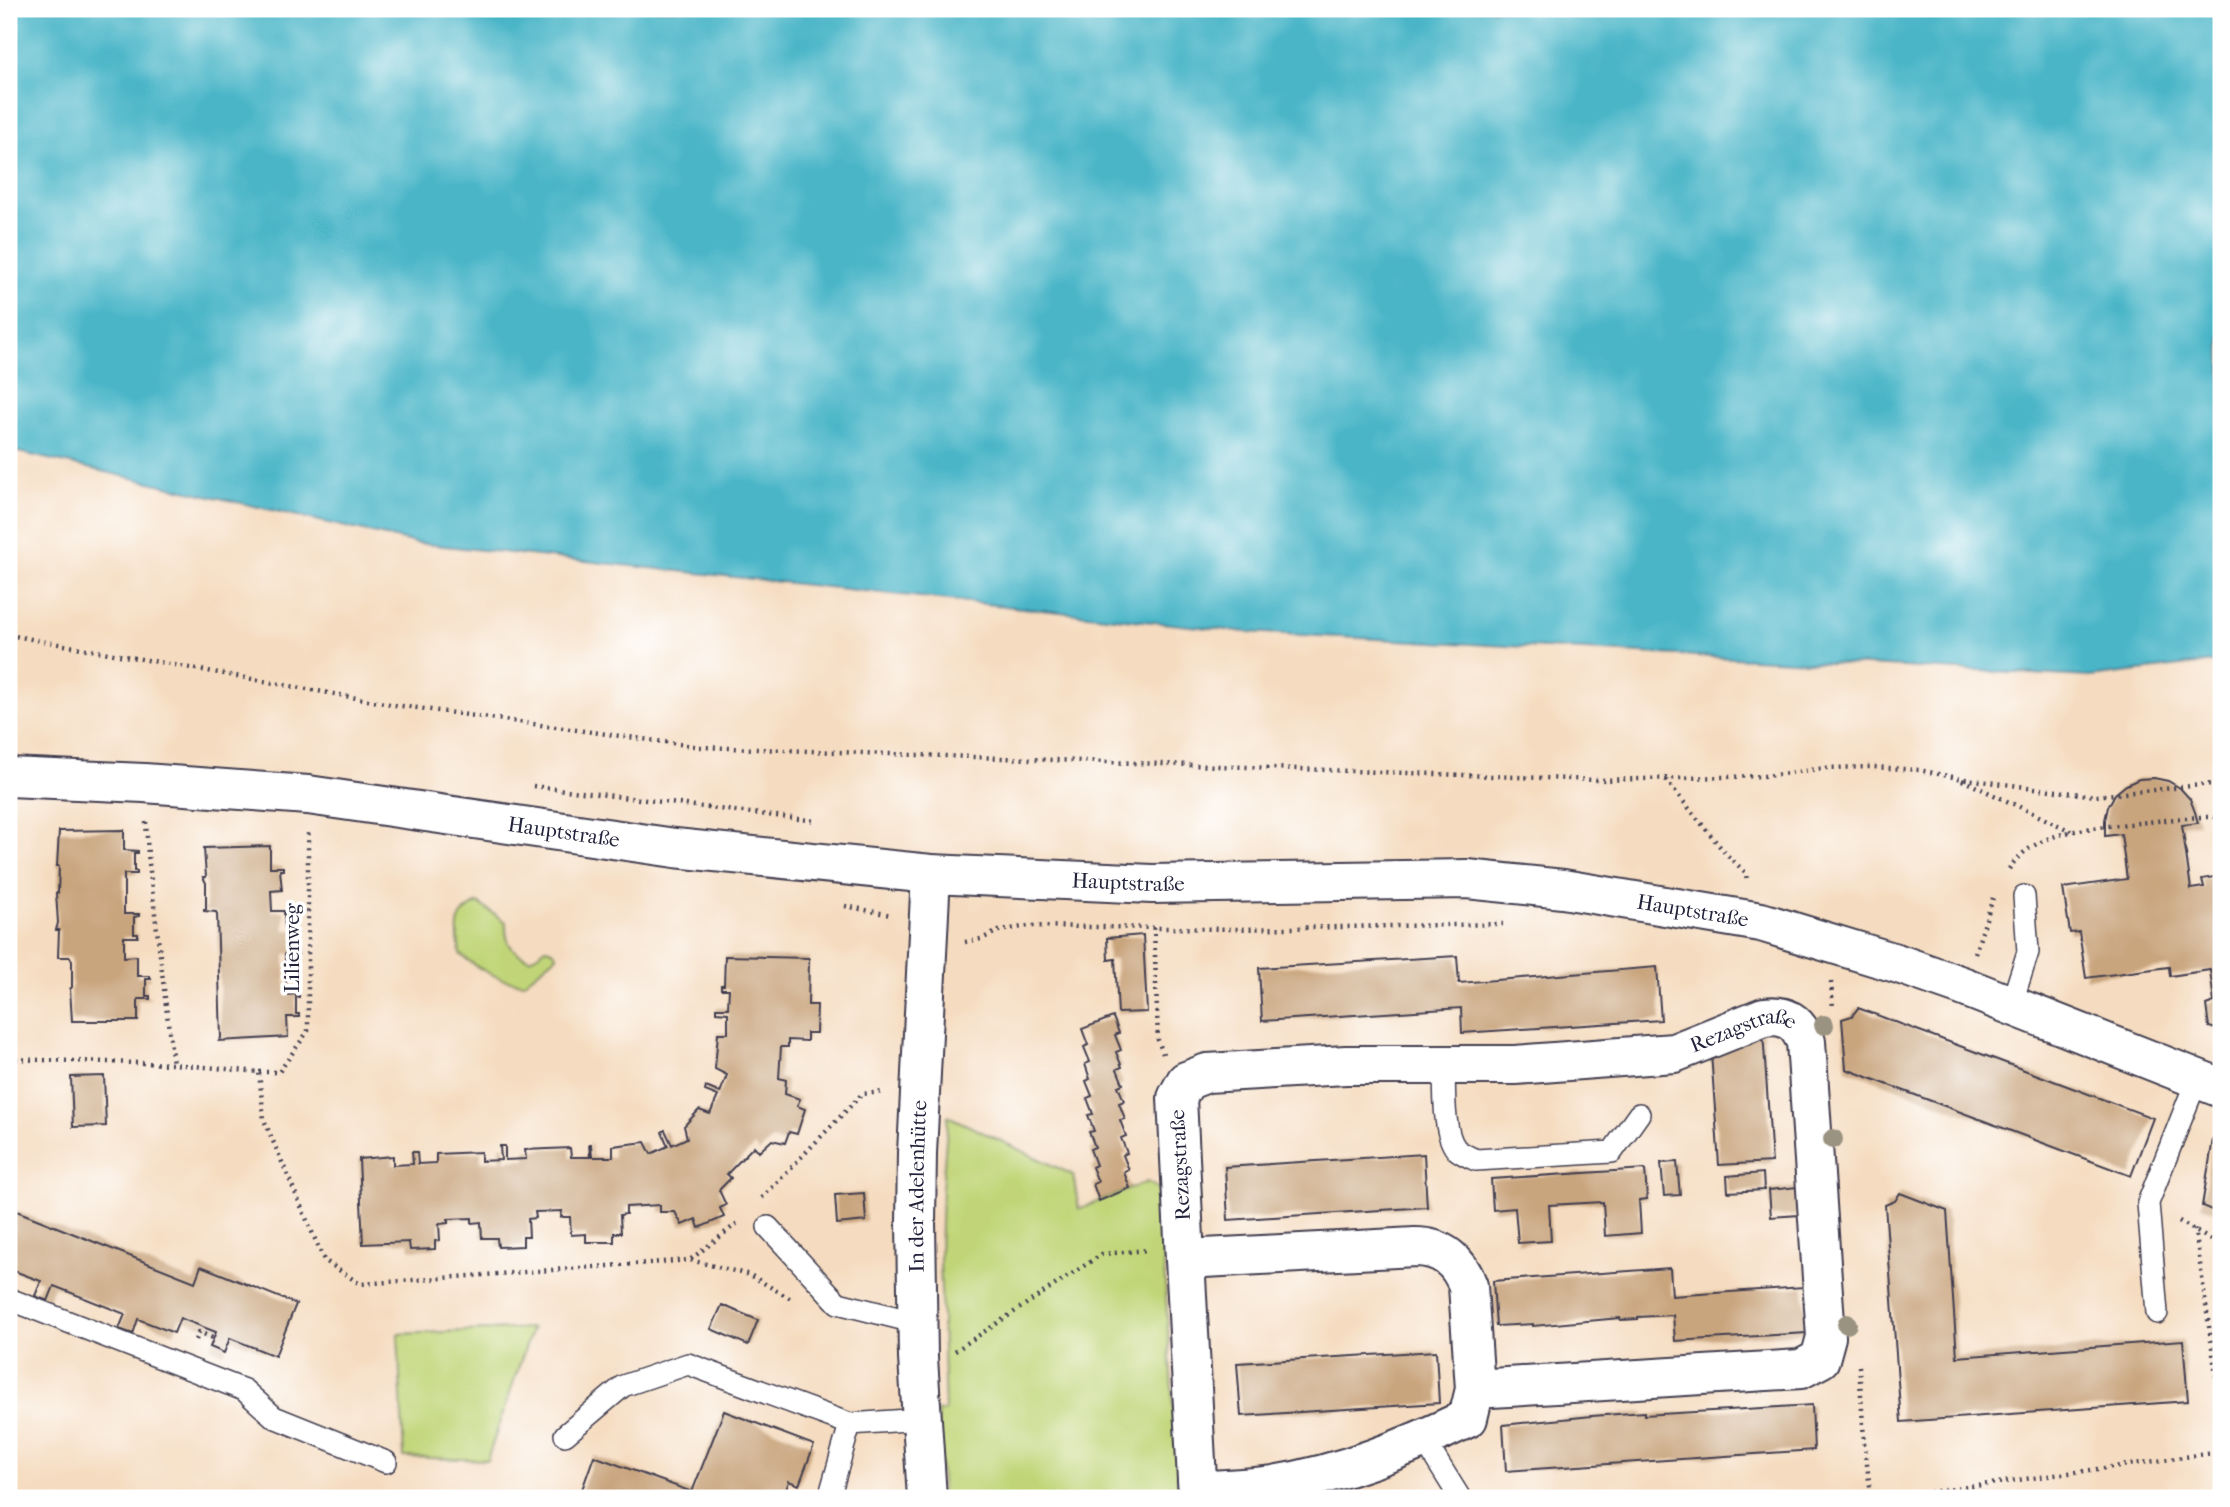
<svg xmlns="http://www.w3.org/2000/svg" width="2230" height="1507" viewBox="0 0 2230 1507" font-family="'IM FELL French Canon',serif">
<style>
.green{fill:#c1d578;stroke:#727c5a;stroke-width:2}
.water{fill:#49b5c7;stroke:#366c81;stroke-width:2}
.building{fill:#c9a57e}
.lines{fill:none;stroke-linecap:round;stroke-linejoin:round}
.service-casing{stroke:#423e4f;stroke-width:24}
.minor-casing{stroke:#423e4f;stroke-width:42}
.secondary-casing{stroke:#423e4f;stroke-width:42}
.path{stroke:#423e4f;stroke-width:4.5;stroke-dasharray:2 5;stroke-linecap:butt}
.service{stroke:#fff;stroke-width:21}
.minor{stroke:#fff;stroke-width:38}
.secondary{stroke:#fff;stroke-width:38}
.tree{fill:#9b9381}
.labels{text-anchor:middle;stroke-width:7;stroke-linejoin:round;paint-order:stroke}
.street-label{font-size:21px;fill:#22223b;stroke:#fff}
</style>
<rect width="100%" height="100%" fill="#fff"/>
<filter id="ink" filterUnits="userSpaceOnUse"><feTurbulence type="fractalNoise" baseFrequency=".0143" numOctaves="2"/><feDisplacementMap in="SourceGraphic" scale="14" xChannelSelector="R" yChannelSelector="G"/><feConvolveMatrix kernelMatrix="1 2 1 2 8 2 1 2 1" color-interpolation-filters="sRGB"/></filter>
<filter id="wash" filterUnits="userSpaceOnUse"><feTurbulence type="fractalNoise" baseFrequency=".00686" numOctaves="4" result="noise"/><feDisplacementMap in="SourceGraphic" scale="28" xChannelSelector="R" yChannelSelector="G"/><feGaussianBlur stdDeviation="1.57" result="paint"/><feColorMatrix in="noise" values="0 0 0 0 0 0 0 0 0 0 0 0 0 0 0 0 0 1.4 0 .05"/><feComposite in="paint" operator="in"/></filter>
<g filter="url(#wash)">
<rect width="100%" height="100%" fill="#f5dcc0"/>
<path class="green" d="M478,903l28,19c-1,21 5,30 24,37l16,-11 7,2 4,6 -34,27c-24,-2 -45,-14 -63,-29 -3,-25 -8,-39 18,-51z
M948,1116l125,59 6,34 68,-27 12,7 20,309h-237l-5,-86 8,-1 -5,-155 2,-67z
M532,1328l-45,132 -83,-3 -6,-123z"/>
<path class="water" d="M9,9h2212v652l-131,16 -844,-45 -830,-89 -407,-93z"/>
<g id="blocks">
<path class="building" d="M2154,778l14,3 12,7 10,11 5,13 3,11 -16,2 9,64 13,-2 -2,-8 19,-3 -1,154 -11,-3 -3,-22 8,-3 -4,-32 -40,6 -1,-9 -83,11 -7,-46 -9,1 -7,-45 64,-9 -6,-45 -16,2v-16l3,-13 7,-13 11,-9 13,-6z
M124,830v20l14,1v2h-4v18h3v3h-13v40h15v2l-5,1v17h4v3h-14v20l13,-1v20h13l1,3h-5v17h4v3h-12v22h-66l-2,-32 2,-2v-26l-2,-4h-12l1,-27h-3l2,-7 -2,-30h2l1,-27h-2l2,-35z
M270,846v21h13v3h-3l2,20 -11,1 1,20h12l1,19h9l1,20h3v4h-13l1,41 13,-1v3h-3v17h3v3h-12l1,20 -69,4 2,-3 -4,-124 -1,-2 -12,-1v-2h2v-26l-3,-6h3l-2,-29z
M1143,935l4,77 -29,1 -3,-54 -7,1 -1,-22z
M725,956l84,2 -1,47h9l-1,28h-9v8l-19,-1v7h-7l-2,31 7,2 -1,14 15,5 -3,7 8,3 -8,25 -8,-2 -4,11 -13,-3 -13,12 -5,-6 -27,28 4,4 -12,12 7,15 -6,3 4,9 -25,11 -3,-9 -14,6 -7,-13h-15v-7l-34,2v7l-6,1 1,18h-7v9h-28v-8l-15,1 -1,-18h-9l1,-6 -27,1 1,6 -8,1 1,18h-6v9l-25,1 -1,-9h-15l-1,-16 -9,1v-5l-24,1v4l-9,1 1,16 -5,1v8l-25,1 -1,-8 -46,2 -4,-85 34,-3v9l20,-1 -1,-12h5l1,12 18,-1v-9l45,-2v9l20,-1 -1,-14h5v14l21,-1 -1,-9 45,-2 1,9h19l-1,-13h2l1,13h21v-11l32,-4 6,12 17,-8 -6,-14 3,-2 7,15 15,-7 -3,-12 15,-16 11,4 8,-18 -13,-5 1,-4 14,6 7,-18 -12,-6 3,-36h10v-20l-12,-1v-4h12l1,-19h-8v-4h3z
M1457,956l2,27 198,-16 4,53 -199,13 -1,-25 -199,13 -3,-53z
M1858,1008l295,110 -22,58 -285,-107 -4,-50 10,-3z
M1113,1017l6,16 -4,2 6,15 -5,2 6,15 -5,2 6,15 -5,2 6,15 -5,2 6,16 -5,1 6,16 -5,2 6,15 -4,2 6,15 -5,2 6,16 -31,13 -6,-17 5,-2 -6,-15 4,-2 -6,-16 5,-2 -6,-15 5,-1 -6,-16 5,-1 -6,-16 5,-2 -6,-15 4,-2 -5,-15 5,-2 -6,-15 4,-2 -6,-16z
M1763,1032l9,130 -53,3 -8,-112z
M104,1076l2,50 -33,1 -2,-50z
M2213,1139l8,2v73l-19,-8z
M1424,1154l3,53 -199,13 -3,-53z
M1677,1162l3,33 -16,1 -3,-33z
M1645,1169l2,30 -8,1 2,33 -36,3 -2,-34 -54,3 2,36 -33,2 -3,-35 -22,2 -2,-31z
M1763,1173l1,17 -36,2 -1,-16z
M1797,1187l2,28 -28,2 -2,-27z
M864,1193l2,28 -29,3 -2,-29z
M1900,1193l47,18 10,146 226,-17 5,61 -287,21 -16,-217 10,-4z
M9,1208l186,74 6,-16 95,38 -21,52 -45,-18 -6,15 -14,-6 6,-15 -36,-14 -6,15 -36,-14 -5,15 -14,-5 6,-15 -71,-28 -6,15 -13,-5 6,-15 -32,-12z
M1670,1268l2,28 132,-9 3,46 -132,8 -2,-26 -35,2v2l-17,1 -1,-2 -87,8v-2l-37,2 -3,-45z
M722,1305l36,15 -10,25 -37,-16z
M1436,1351l3,52 -198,13 -4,-53z
M1812,1405l2,45 -308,21 -3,-46 89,-9 52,-4v3z
M724,1411l90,34 -15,40 -10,-4 -6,17h-204l15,-42 98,36z"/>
</g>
</g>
<g filter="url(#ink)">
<use href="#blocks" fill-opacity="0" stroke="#423e4f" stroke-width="2"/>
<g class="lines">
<g class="service-casing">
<path id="service" d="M2011,1005l17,-53 -4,-56
M1444,1065c1,21 -2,67 12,84 6,5 13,8 20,11l136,-8 27,-38
M768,1227l70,76 80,20
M9,1299l235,91 30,27 112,45
M2157,1313l-9,-110 49,-124
M565,1435l58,-49 65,-22 162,60 72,-5
M1424,1440l36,58
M829,1498l21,-74"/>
</g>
<g class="minor-casing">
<g id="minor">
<path d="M1185,1259l13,239"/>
<path id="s1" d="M1198,1491c25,-2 51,-3 75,-6 69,-11 133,-37 195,-67l7,-29 -7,-103c-9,-25 -26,-39 -53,-39l-230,12 -8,-161 9,-17 21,-8 139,-8h169l159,-12 90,-36c22,-3 33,4 42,25l20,295 -6,22 -19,10 -326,20"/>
<path id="s2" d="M927,1498l-9,-140 -2,-136 1,-69 14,-279"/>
</g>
</g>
<g class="secondary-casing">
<g id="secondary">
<path id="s3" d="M9,777l135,6 164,12 367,53 256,26 221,10 315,-5 96,10 198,33 135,41 66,23 259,102"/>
</g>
</g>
<path class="path" d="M9,635l386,70 306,42 897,33 169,-4 58,-8 48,-1 46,3 39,8 137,18 126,-13
M1666,780l60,74 20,19 1,9
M1962,780l109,51
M533,786l283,35
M146,822l2,33 25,209
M2009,869c27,-41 87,-41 130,-46 28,-3 55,-7 82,-6
M845,906l46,9
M1154,927l4,113 5,14
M965,942l16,-3 18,-8 29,-5 205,3 270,-5
M1975,953l19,-58
M1831,982l2,26
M9,1059l164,5 86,8 5,48 60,140 36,24 330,-24 60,15 41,24
M259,1072h20l29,-41v-199
M762,1198l100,-104 22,-2
M2179,1221l42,25
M2195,1229l26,181
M691,1259l48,-37
M196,1340l3,-8 14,6
M955,1351l147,-97 46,-4
M1859,1366l5,73 7,59
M1888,1498l333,-46"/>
<use href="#service" class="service"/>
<use href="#minor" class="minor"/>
<use href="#secondary" class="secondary"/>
</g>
<g class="tree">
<circle cx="1824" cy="1025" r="10"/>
<circle cx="1833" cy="1139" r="10"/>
<circle cx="1847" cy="1324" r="10"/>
</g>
</g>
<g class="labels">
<g class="street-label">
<text dy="7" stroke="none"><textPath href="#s3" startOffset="558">Hauptstraße</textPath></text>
<text dy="7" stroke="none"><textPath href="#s3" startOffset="1125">Hauptstraße</textPath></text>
<text dy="7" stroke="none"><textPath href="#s3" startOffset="1692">Hauptstraße</textPath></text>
<text transform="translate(292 948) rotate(-90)" y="7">Lilienweg</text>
<text dy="7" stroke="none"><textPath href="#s1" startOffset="1461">Rezagstraße</textPath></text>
<text transform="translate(1180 1165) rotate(-93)" y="7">Rezagstraße</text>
<text dy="7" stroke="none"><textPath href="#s2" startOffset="312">In der Adelenhütte</textPath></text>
</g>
</g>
<rect width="2230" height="1507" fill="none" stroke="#fff" stroke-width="35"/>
</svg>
